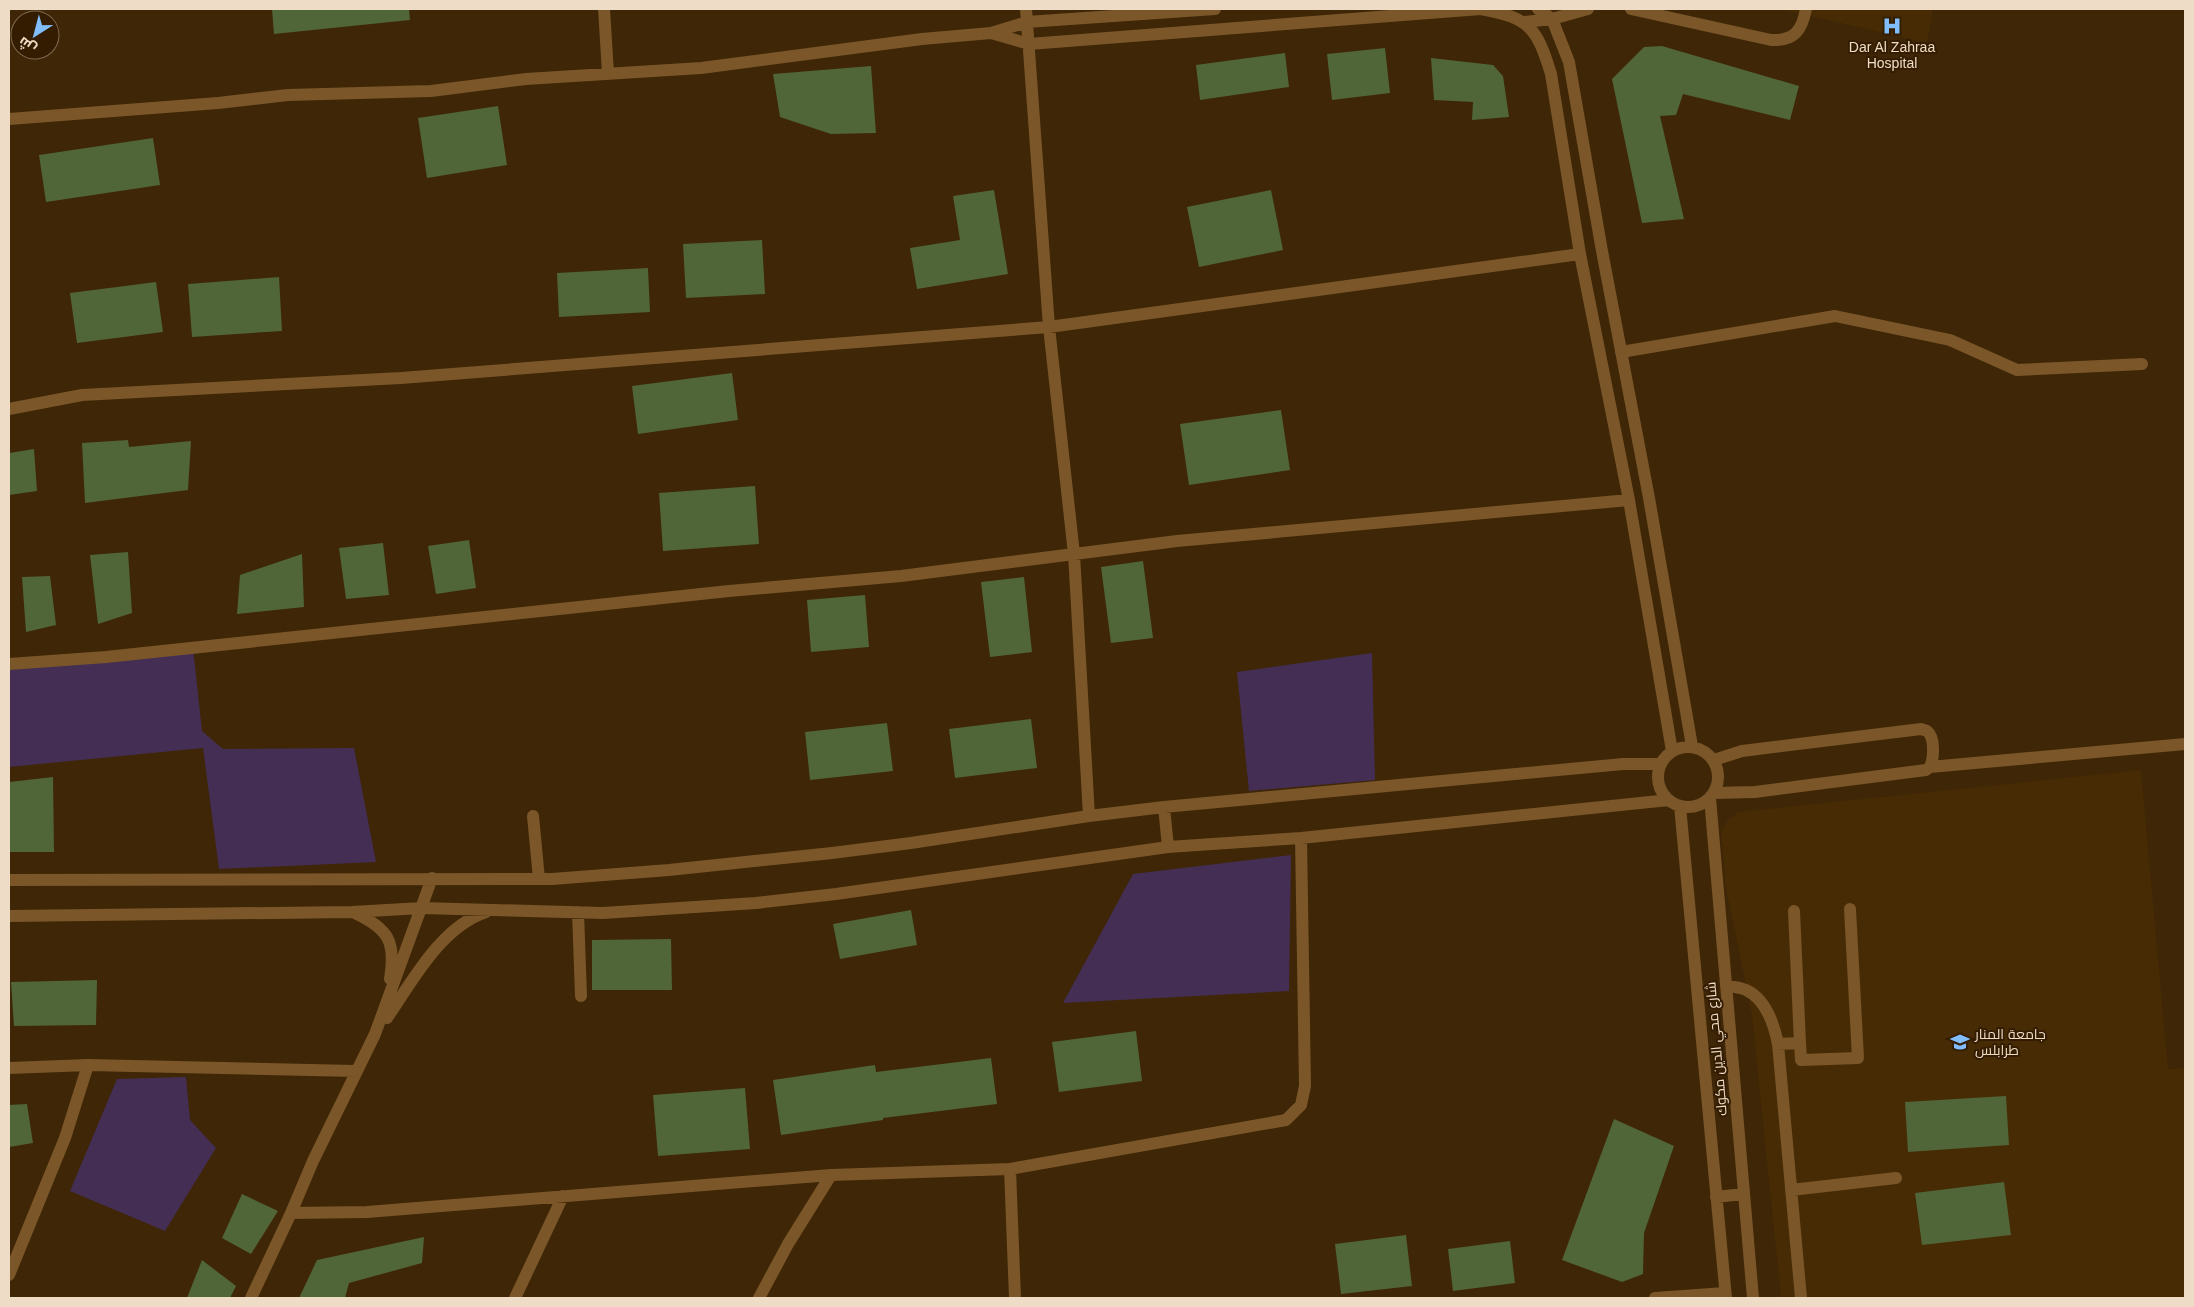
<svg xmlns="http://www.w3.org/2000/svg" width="2194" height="1307" viewBox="0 0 2194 1307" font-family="Arial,Cairo,sans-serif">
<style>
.built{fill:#472b04}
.green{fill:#442e54}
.building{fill:#506538}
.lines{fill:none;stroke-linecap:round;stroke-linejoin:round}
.minor{stroke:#7a5629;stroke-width:12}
.labels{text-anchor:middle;stroke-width:4;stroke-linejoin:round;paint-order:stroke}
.poi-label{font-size:14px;fill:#efdcc6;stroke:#331c00}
.street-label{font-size:14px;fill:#efdcc6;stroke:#331c00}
</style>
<rect width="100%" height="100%" fill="#3e2606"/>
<path class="built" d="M1780,9h153l-6,34z
M2141,770l27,299 17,-1v230h-404l-29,-283 -26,-127 -5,-57 7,-11 10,-8z"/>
<path class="green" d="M193,647l9,84 21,18 131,-1 22,114 -157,7 -16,-121 -194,19v-103z
M1372,653l3,127 -126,11 -12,-119z
M1291,855l-2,136 -226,12 70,-129z
M186,1077l4,43 26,28 -51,83 -95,-40 47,-112z"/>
<path class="building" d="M272,9h137l1,11 -136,14z
M1662,46l137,40 -9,34 -107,-26 -7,21 -16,1 24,103 -42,4 -30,-144 32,-32z
M1385,48l5,45 -58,7 -5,-46z
M1285,53l4,34 -89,13 -4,-35z
M1431,58l62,7 10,11 6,41 -37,3 1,-18 -39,-2z
M871,66l5,67 -45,1 -51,-17 -7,-43z
M498,106l9,59 -80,13 -9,-60z
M153,138l7,47 -114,17 -7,-47z
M994,190l14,84 -91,15 -7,-41 50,-8 -7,-44z
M1271,190l12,60 -84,17 -12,-60z
M762,240l3,54 -79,4 -3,-54z
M648,268l2,44 -91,5 -2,-44z
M279,277l3,54 -90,6 -4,-53z
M156,282l7,50 -86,11 -7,-50z
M732,373l6,47 -100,14 -6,-48z
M1281,410l9,60 -101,15 -9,-61z
M128,440l1,7 62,-6 -3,49 -103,13 -3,-60z
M34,449l3,42 -28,4v-42z
M755,486l4,58 -96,7 -4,-58z
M469,540l7,48 -40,6 -8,-48z
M383,543l6,52 -43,4 -7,-51z
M128,552l4,61 -34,11 -8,-69z
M302,554l2,53 -67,7 3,-39z
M1143,561l10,77 -42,5 -10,-76z
M50,576l6,49 -30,7 -4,-55z
M1024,577l8,75 -42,5 -9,-75z
M865,595l4,52 -58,5 -4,-52z
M1031,719l6,49 -82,10 -6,-49z
M887,723l6,48 -83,9 -5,-48z
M53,777l1,75h-45v-70z
M911,910l6,35 -77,14 -7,-35z
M671,939l1,51h-80v-50z
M97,980l-1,45 -82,1 -3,-44z
M1136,1031l6,50 -83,11 -7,-50z
M991,1058l6,46 -114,14v2l-102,15 -8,-55 102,-15 1,7z
M745,1088l5,61 -92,7 -5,-61z
M2006,1096l3,49 -101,7 -3,-50z
M27,1104l6,39 -24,4v-42z
M1614,1119l60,27 -30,87 -1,41 -21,8 -60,-22z
M2004,1182l7,53 -89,10 -7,-52z
M242,1194l36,17 -27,43 -29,-16z
M1406,1235l6,51 -71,8 -6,-50z
M424,1237l-2,26 -73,20 -4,15h-46l18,-38z
M1510,1241l5,42 -62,8 -5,-42z
M202,1260l34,26 -6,12h-43z"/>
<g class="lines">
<path class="minor" d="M604,9l4,64
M1026,9l23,318 25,227 15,262
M1538,9l14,10 17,43 33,189 47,247 43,248
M1631,9l140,31c24,1 31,-10 35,-31
M1525,22l27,-3 36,-10
M991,33l38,11 452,-35c49,9 56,19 70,65l29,180 49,246 43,251
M9,119l209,-16 70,-8 143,-4 95,-12 175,-11 221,-29 69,-6 36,-11 188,-13
M1621,352l214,-36 115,24 67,30 125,-6
M9,409l73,-14 319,-17 648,-51 531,-73
M9,664l97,-7 623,-66 172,-15 276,-35 452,-41
M1658 777a30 30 0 1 1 60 0a30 30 0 1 1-60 0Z
M1714,760l28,-9 179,-22 6,2c8,6 7,27 3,36
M1714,793l41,-1 171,-22 4,-3 255,-23
M1710,798l43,500
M1680,806l46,492
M1164,807l4,40
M533,816l6,63
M9,880l543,-1 117,-9 163,-17 79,-10 178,-27 75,-9 459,-43h38
M1794,911l6,132
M578,912l3,84
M355,913c34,16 41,29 35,66
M9,916l343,-4 70,-4 181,5 153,-10 80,-9 332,-47 133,-9 368,-38
M1726,985c6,2 14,2 20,5 20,9 28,34 32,54l23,254
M387,1018c26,-38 54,-91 99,-106
M1778,1044l22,-1 1,17 57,-2 -8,-149
M9,1068l79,-3 268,6
M1010,1169l5,129
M1791,1190l105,-12
M1716,1197l27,-3
M291,1213l76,-1 464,-37 179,-6 276,-49 15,-15 4,-19 -4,-248
M9,1275l56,-137 23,-73
M251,1298l40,-85 22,-52 62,-127 57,-156
M515,1298l48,-102
M759,1298l29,-54 43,-69
M1655,1298l70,-5"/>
</g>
<defs>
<g id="hospital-bare" transform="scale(1.5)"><path d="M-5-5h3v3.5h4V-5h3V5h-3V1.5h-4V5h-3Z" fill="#80bdfa" stroke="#331c00" stroke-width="2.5" paint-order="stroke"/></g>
<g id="university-bare" transform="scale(1.5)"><path d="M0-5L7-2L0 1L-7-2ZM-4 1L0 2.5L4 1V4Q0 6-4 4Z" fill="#80bdfa" stroke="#331c00" stroke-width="2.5" paint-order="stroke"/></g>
</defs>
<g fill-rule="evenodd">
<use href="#hospital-bare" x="1892" y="26"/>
<use href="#university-bare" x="1960" y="1042"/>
</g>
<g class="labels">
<g class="poi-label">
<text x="1892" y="52">Dar Al Zahraa<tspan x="1892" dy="16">Hospital</tspan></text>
<text x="1975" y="1039" text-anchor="start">جامعة المنار<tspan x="1975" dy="16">طرابلس</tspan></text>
</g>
<g class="street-label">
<text transform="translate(1716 1049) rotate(-95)" y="5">شارع محي الدين مكوك</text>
</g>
</g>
<rect width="2194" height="1307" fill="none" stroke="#efdcc6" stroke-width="20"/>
<g transform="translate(35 35) rotate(216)"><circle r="24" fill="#331c00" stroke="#7e694f"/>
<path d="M0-4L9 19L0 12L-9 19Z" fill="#80bdfa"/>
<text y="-8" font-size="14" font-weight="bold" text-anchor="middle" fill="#efdcc6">ش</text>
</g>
</svg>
